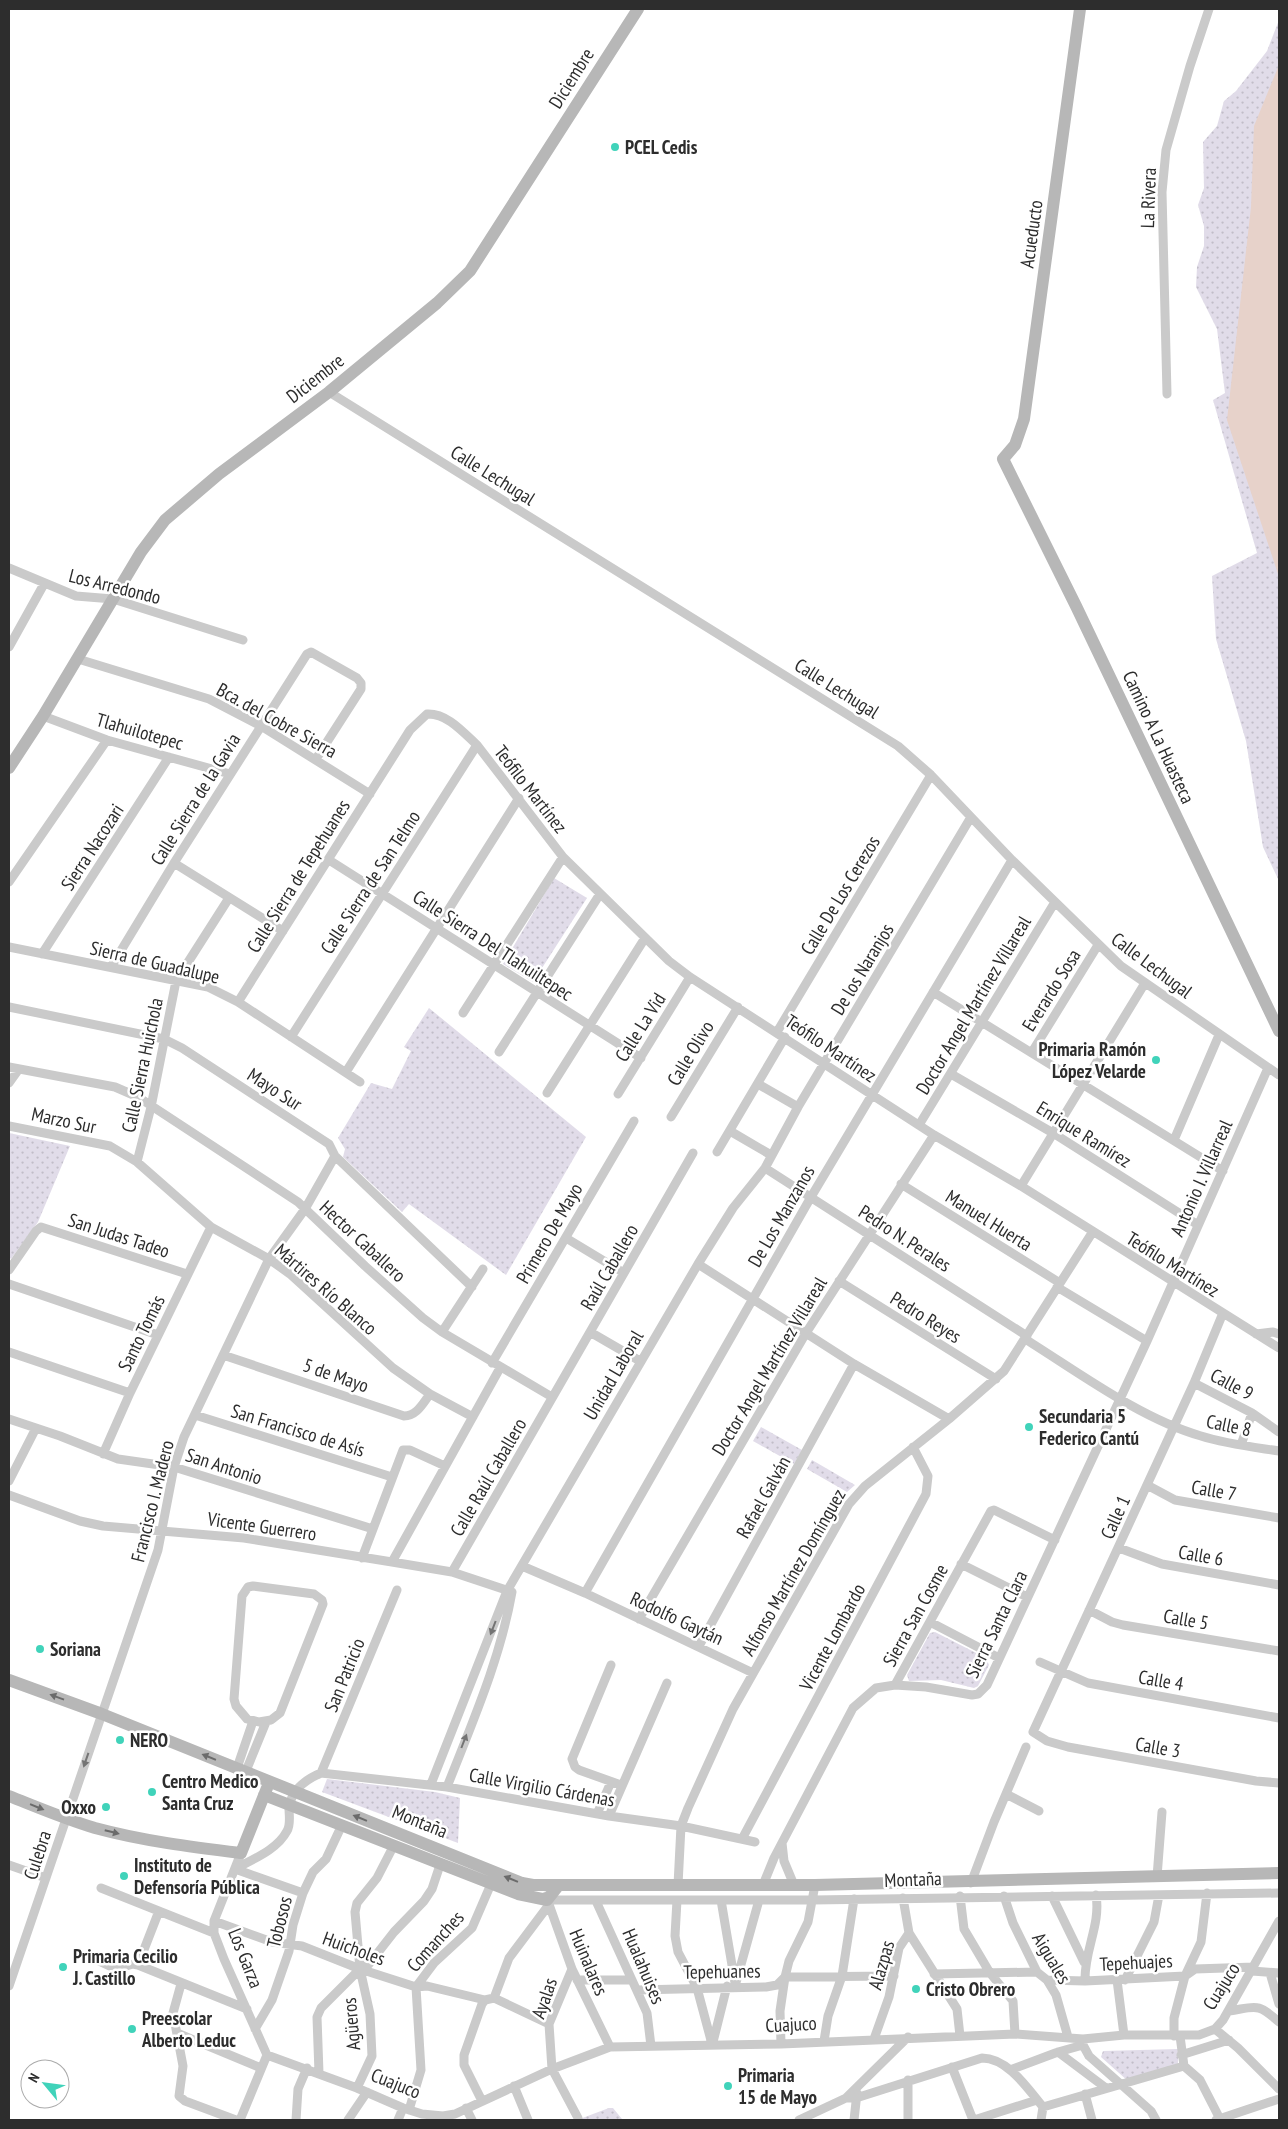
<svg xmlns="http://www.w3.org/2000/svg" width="1288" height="2129" viewBox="0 0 1288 2129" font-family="'PT Sans Narrow',sans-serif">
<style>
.green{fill:url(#green-dots)}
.water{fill:#e7d2ca}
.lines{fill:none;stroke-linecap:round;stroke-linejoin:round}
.street{stroke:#cacaca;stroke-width:9}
.secondary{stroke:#b7b7b7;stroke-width:12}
.oneway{fill:#747474}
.oneway2{fill:#6b6b6b}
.poi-dot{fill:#40d3ba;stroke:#fff;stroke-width:2}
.labels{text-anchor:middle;stroke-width:5;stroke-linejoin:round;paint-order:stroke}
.street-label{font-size:19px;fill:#2d2d2d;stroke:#fff}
.poi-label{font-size:19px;font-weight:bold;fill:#2d2d2d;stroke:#fff;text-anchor:start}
</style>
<defs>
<pattern id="green-dots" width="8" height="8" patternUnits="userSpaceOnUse" patternTransform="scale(1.25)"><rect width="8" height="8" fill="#e1dce9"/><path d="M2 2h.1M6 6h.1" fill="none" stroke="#c1bdc8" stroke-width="1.8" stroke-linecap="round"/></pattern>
</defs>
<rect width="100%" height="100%" fill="#fff"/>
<path class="green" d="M1279,20v861l-16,-34 -17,-106 -30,-102 -4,-63 45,-23 -44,-153 12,-7 -8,-64 -21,-42 1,-20 7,-21v-20l-6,-21 6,-17 -1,-46 14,-16 7,-25 12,-10 31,-40z
M554,878l33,20 -54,84 -30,-18z
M429,1008l157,129 -80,138 -97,-71 -7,8 -59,-55 2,-8 -7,-11 33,-55 21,6 19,-38 -7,-4z
M9,1133l61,13 -32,76 -27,37 -2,-2z
M761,1427l41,23 -8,14 -41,-23z
M812,1460l43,25 -8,7 -40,-23z
M935,1632l51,26 3,7 -11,21 -4,2 -33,-8 -32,1 -2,-6 23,-42z
M327,1779l108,13 25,6 -2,45 -136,-51z
M1178,2049v16l-50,16 -27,-24 2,-6z
M609,2108h4l9,11 -45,1z"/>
<path class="water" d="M1279,65v512l-52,-157 24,-213 3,-81z"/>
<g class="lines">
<path class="street" d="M329,392l569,354 33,29 81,85 109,106 158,109
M1167,394l-5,-202 4,-42 24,-84 19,-57
M9,568l67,28 37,3 130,41
M9,647l35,-63
M78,659l131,40 52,27 109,68
M43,716l64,24 123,34
M329,860l312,198
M174,863l109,68
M9,882l98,-142
M9,947l199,40 30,15 122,80
M42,954l127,-197
M111,967l63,-104 133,-209 4,-2 46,26 4,5v6l-45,70
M933,992l290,179
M238,1002l172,-272 17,-16c20,-1 36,18 50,31l86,112 106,104 21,16 244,158 87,51 258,162
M9,1007l155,32 18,9 147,96 6,12 137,131
M463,1013l100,-156
M777,1032l154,-257
M291,1037l186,-292
M499,1052l101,-158
M1032,1052l66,-107
M9,1067l106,20 23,10 160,105 67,64 58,52 19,14 110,65
M346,1072l173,-274
M951,1074l102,59 145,92
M9,1083l10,-14
M758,1084l40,23
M547,1093l98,-155
M618,1094l72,-117
M671,1117l67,-110
M919,1125l136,-223
M9,1126l101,20 27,16 74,65 58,32 21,15 103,94 37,26 43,23
M730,1131l41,24
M1174,1140l45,-105
M717,1152l68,-115
M137,1162l14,-55 25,-126 53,-83
M765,1168l262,168
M901,1184l159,99
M1021,1186l124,-203
M566,1238l58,35
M698,1264l156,100 95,55
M9,1270l27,-39 5,-4 146,47
M839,1281l157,98
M9,1284l149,51
M1057,1287l90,54
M1223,1313l-29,70 -161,349 14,9 21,6 188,34 23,2
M442,1332l41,-63
M590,1332l50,29
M1256,1334l17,-2 6,2
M1025,1339c53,33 116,80 176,97 25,8 52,11 78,15
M9,1352l121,41
M223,1355l181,61c13,0 19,-13 26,-22
M492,1363l142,-242
M1194,1383l58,30 27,19
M195,1415l197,62
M9,1419l51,17 58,23 56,8 199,62
M1241,1445l11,-32
M103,1454l27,-61 81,-166
M9,1481l27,-53
M1147,1485l28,15 104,18
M9,1495l71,26 23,5 141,12 148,24 60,10 60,20
M1119,1548l43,16 117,21
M362,1558l41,-108h7l35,16
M392,1562l108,-194
M961,1564l66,33
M522,1566l63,27 168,80
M452,1572l241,-419
M253,1586l61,8 8,6 1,4 -43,109 -9,7 -12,2 -12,-3 -11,-13 -2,-7 8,-103 6,-9z
M585,1593l226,-396 201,-337
M1089,1610l23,12 11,3 156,26
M639,1619l167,-286 128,-198
M930,1622l69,36
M699,1646l155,-282
M1040,1662l48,21 191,35
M611,1665l-39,94 3,8 4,3 42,15
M895,1685l96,-174 3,-1 61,30
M237,1768l16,-47
M246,1771l20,-49
M321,1773l76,-183
M431,1784l76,-193 191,-327 35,-56 32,-40 33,-61 173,-290
M447,1787c25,-64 53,-127 65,-195
M1006,1794l33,17
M597,1814l14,-32
M609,1816l58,-133
M742,1839l184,-345 2,-18 -15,-29
M782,1843l2,18 10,24
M9,1865l37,13
M235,1869c18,-10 42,-19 52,-38 4,-6 2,-16 2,-23 2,-18 18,-29 32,-35l126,14 162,29 72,10 74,16
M235,1869l68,24
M1157,1877l5,-65
M971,1883l23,-61 32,-75
M678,1885l3,-59 7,-18 45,-99 116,-205 16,-18 84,-67 55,-48 88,-138
M763,1885l11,-27 79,-150 23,-20 19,-3 31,2 46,8 6,-1 9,-9 160,-344 121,-273
M101,1888l113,45
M546,1896l26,73 38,78
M960,1896l4,33 26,44 23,28 2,33
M1004,1896l9,27 24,49 10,8 9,15 12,42
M1052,1896l32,66
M547,1900h266l466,-7
M677,1900l-2,36 3,16 19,36 15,56
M721,1900l14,83
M596,1901l51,112 4,33
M214,1921l58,21 30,4 58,23 56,18 11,-1 58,14
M909,1933l48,76 3,27
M88,1956l28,13 17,-5 5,1 109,44
M138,1965l21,-54
M360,1969l9,-5 25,-32 30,-31 8,-12 8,-24
M572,1969l-23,55 3,45 26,49
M1252,1971l27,2
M1270,1973l9,31
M934,1974l103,-2
M577,1980h55
M1047,1980l38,1 100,-5 10,-7 59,-2
M1117,1980l7,55
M1125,1980l29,-58 5,-27
M1085,1981c-1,-31 16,-56 11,-86
M181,1984l-8,29 10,53 -4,30 6,5 51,19
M9,1986l149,-436 16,-83 10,-30 85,-178 36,-50 30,-53
M735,1986l24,-86
M637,1990l129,-3 11,-2 8,-8 109,-1
M494,1998l15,-40 39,-52
M494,1998l55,26
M1229,2011c27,-4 28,-9 50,11
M255,2029l17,-29 17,-49 4,-26 10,-32 10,-21 13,-13 15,-32
M1215,2029l23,19 41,41
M177,2033l84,35
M1174,2036v-18l11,-42 16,-34 6,-49
M1180,2036l4,30 16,14 20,39
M874,2039l15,-42 10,-49 10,-15 -6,-35
M1083,2039v6l6,11 62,55 5,9
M824,2041l4,-25 14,-40 12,-77
M713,2042l14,-56
M781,2044l-1,-33 5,-34 4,-16 19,-39 7,-37
M1058,2052l48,36
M267,2055l90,33 46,20 19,6 21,2 12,-2 97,-45 58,-22 171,-3 234,-10 68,5 41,-4h75l16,-6 8,-9 56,-99
M1181,2055l48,-15
M952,2067l21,53
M1010,2070l48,-18 25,-7
M319,2073l-2,-56 4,-9 39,-39 -5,-57 2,-9 20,-25 16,-31
M908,2080v40
M514,2086l14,34
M357,2088l15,-32 -2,-42 -10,-45
M1085,2094l7,26
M846,2098h10l126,-40c26,0 46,31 61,49l-2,13
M482,2101l-18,-36v-10l18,-51 3,-4 9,-2
M1043,2107l141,-41
M466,2108l6,12
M409,2110l12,-40 -5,-83 18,-24 38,-35 19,-44
M240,2120l27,-65 -43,-96 -10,-26v-12l27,-68
M296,2120l2,-31 9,-21
M348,2120l19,-28
M398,2120l5,-12
M799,2120l47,-22 62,-61
M854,2120l3,-27
M974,2120l63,-20
M1216,2120l63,-21"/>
<path class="secondary" d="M1080,9l-56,410 -9,26 -12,14 73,147 203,425
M9,768l34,-52 98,-164 24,-32 54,-46 110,-82 108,-89 33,-32 168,-262
M9,1680l93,34 420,169 11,2h282l464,-12
M264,1795l254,99 29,6 11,-14
M9,1796c28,11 56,23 86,32 48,13 97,19 146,25l26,-65"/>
</g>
<defs><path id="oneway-solid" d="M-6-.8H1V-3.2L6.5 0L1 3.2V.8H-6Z" transform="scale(1.25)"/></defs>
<g class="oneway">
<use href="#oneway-solid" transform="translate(493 1628) rotate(111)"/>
<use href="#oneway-solid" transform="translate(464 1741) rotate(-69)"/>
<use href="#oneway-solid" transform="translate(86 1760) rotate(109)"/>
</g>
<g class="oneway2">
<use href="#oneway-solid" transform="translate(57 1697) rotate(-160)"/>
<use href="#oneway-solid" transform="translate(209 1757) rotate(-158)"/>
<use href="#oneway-solid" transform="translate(37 1807) rotate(22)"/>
<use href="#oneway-solid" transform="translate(360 1818) rotate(-158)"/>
<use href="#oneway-solid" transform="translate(112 1832) rotate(14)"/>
<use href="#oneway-solid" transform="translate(511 1879) rotate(-158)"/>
</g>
<g class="poi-dot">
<circle cx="615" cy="147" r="5"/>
<circle cx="1156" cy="1060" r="5"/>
<circle cx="1029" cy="1427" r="5"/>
<circle cx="40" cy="1649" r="5"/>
<circle cx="120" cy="1740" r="5"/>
<circle cx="152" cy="1792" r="5"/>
<circle cx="106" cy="1807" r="5"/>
<circle cx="124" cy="1876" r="5"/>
<circle cx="63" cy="1967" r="5"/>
<circle cx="916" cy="1989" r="5"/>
<circle cx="132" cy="2029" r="5"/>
<circle cx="728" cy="2086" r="5"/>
</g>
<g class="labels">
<g class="street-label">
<text transform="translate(571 78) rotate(-58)" y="7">Diciembre</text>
<text transform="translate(1148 198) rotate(-88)" y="7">La Rivera</text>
<text transform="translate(1031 234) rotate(-82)" y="7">Acueducto</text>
<text transform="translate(315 378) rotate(-38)" y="7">Diciembre</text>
<text transform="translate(493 475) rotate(32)" y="7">Calle Lechugal</text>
<text transform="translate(115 586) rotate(14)" y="7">Los Arredondo</text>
<text transform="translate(837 688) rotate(32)" y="7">Calle Lechugal</text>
<text transform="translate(277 720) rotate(29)" y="7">Bca. del Cobre Sierra</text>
<text transform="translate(140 731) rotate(16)" y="7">Tlahuilotepec</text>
<text transform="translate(1159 737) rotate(65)" y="7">Camino A La Huasteca</text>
<text transform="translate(531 789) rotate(52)" y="7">Teófilo Martínez</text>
<text transform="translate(195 799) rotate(-58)" y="7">Calle Sierra de la Gavia</text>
<text transform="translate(92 847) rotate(-57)" y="7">Sierra Nacozari</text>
<text transform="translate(298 876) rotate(-58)" y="7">Calle Sierra de Tepehuanes</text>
<text transform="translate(370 882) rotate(-57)" y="7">Calle Sierra de San Telmo</text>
<text transform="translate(840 895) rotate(-59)" y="7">Calle De Los Cerezos</text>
<text transform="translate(493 945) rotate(33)" y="7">Calle Sierra Del Tlahuiltepec</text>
<text transform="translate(155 962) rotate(13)" y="7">Sierra de Guadalupe</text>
<text transform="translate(1152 965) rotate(37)" y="7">Calle Lechugal</text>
<text transform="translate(862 969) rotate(-59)" y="7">De los Naranjos</text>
<text transform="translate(1051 990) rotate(-58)" y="7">Everardo Sosa</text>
<text transform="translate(973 1005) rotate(-59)" y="7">Doctor Angel Martínez Villareal</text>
<text transform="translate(640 1027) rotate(-58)" y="7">Calle La Vid</text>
<text transform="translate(831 1048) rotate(34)" y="7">Teófilo Martínez</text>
<text transform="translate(690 1053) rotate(-59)" y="7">Calle Olivo</text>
<text transform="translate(142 1065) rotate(-78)" y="7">Calle Sierra Huichola</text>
<text transform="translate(275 1089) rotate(33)" y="7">Mayo Sur</text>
<text transform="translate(64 1120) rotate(12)" y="7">Marzo Sur</text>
<text transform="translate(1084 1134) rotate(32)" y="7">Enrique Ramírez</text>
<text transform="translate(1201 1178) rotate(-66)" y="7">Antonio I. Villarreal</text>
<text transform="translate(781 1216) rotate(-60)" y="7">De Los Manzanos</text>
<text transform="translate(989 1220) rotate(32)" y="7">Manuel Huerta</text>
<text transform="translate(549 1233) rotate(-60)" y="7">Primero De Mayo</text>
<text transform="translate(119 1235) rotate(18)" y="7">San Judas Tadeo</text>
<text transform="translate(905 1238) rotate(33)" y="7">Pedro N. Perales</text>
<text transform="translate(363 1241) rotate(43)" y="7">Hector Caballero</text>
<text transform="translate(1173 1264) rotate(32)" y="7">Teófilo Martínez</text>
<text transform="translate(609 1267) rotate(-60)" y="7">Raúl Caballero</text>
<text transform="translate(326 1289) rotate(41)" y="7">Mártires Río Blanco</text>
<text transform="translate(926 1317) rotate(32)" y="7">Pedro Reyes</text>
<text transform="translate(141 1333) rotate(-64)" y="7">Santo Tomás</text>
<text transform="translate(769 1366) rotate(-59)" y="7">Doctor Angel Martínez Villareal</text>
<text transform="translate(336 1375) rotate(19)" y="7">5 de Mayo</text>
<text transform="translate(613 1375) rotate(-60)" y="7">Unidad Laboral</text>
<text transform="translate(1232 1384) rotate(28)" y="7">Calle 9</text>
<text transform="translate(1229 1425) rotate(12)" y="7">Calle 8</text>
<text transform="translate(298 1430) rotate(17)" y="7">San Francisco de Asís</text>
<text transform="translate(224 1466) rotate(18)" y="7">San Antonio</text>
<text transform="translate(488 1477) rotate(-60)" y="7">Calle Raúl Caballero</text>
<text transform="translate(1214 1490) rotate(10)" y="7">Calle 7</text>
<text transform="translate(763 1497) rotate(-61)" y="7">Rafael Galván</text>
<text transform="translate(152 1501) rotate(-76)" y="7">Francisco I. Madero</text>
<text transform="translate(1115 1517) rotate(-66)" y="7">Calle 1</text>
<text transform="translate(262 1526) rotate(8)" y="7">Vicente Guerrero</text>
<text transform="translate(1201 1555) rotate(10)" y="7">Calle 6</text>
<text transform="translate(793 1572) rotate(-60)" y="7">Alfonso Martínez Domínguez</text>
<text transform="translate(915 1615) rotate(-61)" y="7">Sierra San Cosme</text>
<text transform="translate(677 1618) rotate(25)" y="7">Rodolfo Gaytán</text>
<text transform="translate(1186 1619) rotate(10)" y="7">Calle 5</text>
<text transform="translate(996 1624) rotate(-64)" y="7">Sierra Santa Clara</text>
<text transform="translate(832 1637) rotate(-62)" y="7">Vicente Lombardo</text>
<text transform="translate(344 1675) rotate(-68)" y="7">San Patricio</text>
<text transform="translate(1161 1680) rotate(10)" y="7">Calle 4</text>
<text transform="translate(1158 1747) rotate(10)" y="7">Calle 3</text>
<text transform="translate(542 1787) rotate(10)" y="7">Calle Virgilio Cárdenas</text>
<text transform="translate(420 1821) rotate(22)" y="7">Montaña</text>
<text transform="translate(37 1855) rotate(-72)" y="7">Culebra</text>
<text transform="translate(913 1879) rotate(-2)" y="7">Montaña</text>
<text transform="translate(279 1922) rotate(-76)" y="7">Tobosos</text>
<text transform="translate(435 1941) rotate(-48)" y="7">Comanches</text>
<text transform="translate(354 1948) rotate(20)" y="7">Huicholes</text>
<text transform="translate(246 1958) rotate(68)" y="7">Los Garza</text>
<text transform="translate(1052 1958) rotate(59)" y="7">Aiguales</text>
<text transform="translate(589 1962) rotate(67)" y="7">Huinalares</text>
<text transform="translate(1136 1962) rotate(-3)" y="7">Tepehuajes</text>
<text transform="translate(881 1965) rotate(-74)" y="7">Alazpas</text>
<text transform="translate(644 1966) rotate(67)" y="7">Hualahuises</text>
<text transform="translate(722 1971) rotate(-1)" y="7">Tepehuanes</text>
<text transform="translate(1221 1986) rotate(-58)" y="7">Cuajuco</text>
<text transform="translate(544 1998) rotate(-71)" y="7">Ayalas</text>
<text transform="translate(351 2024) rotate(-95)" y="7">Agüeros</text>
<text transform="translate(791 2024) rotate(-3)" y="7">Cuajuco</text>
<text transform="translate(396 2083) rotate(22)" y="7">Cuajuco</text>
</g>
<g class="poi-label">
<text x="625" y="154">PCEL Cedis</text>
<text x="1146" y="1056" text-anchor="end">Primaria Ramón<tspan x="1146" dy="22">López Velarde</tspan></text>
<text x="1039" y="1423">Secundaria 5<tspan x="1039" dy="22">Federico Cantú</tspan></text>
<text x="50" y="1656">Soriana</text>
<text x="130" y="1747">NERO</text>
<text x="162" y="1788">Centro Medico<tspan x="162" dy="22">Santa Cruz</tspan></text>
<text x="96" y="1814" text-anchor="end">Oxxo</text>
<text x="134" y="1872">Instituto de<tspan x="134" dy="22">Defensoría Pública</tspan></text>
<text x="73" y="1963">Primaria Cecilio<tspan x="73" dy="22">J. Castillo</tspan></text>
<text x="926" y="1996">Cristo Obrero</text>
<text x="142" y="2025">Preescolar<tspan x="142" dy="22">Alberto Leduc</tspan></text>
<text x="738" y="2082">Primaria<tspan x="738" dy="22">15 de Mayo</tspan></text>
</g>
</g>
<rect width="1288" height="2129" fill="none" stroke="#2d2d2d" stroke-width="20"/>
<g transform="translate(45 2084) rotate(299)"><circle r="24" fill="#ffffff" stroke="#ababab"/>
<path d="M0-4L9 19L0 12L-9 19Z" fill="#40d3ba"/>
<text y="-8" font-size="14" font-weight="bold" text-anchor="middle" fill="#2d2d2d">N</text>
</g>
</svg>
